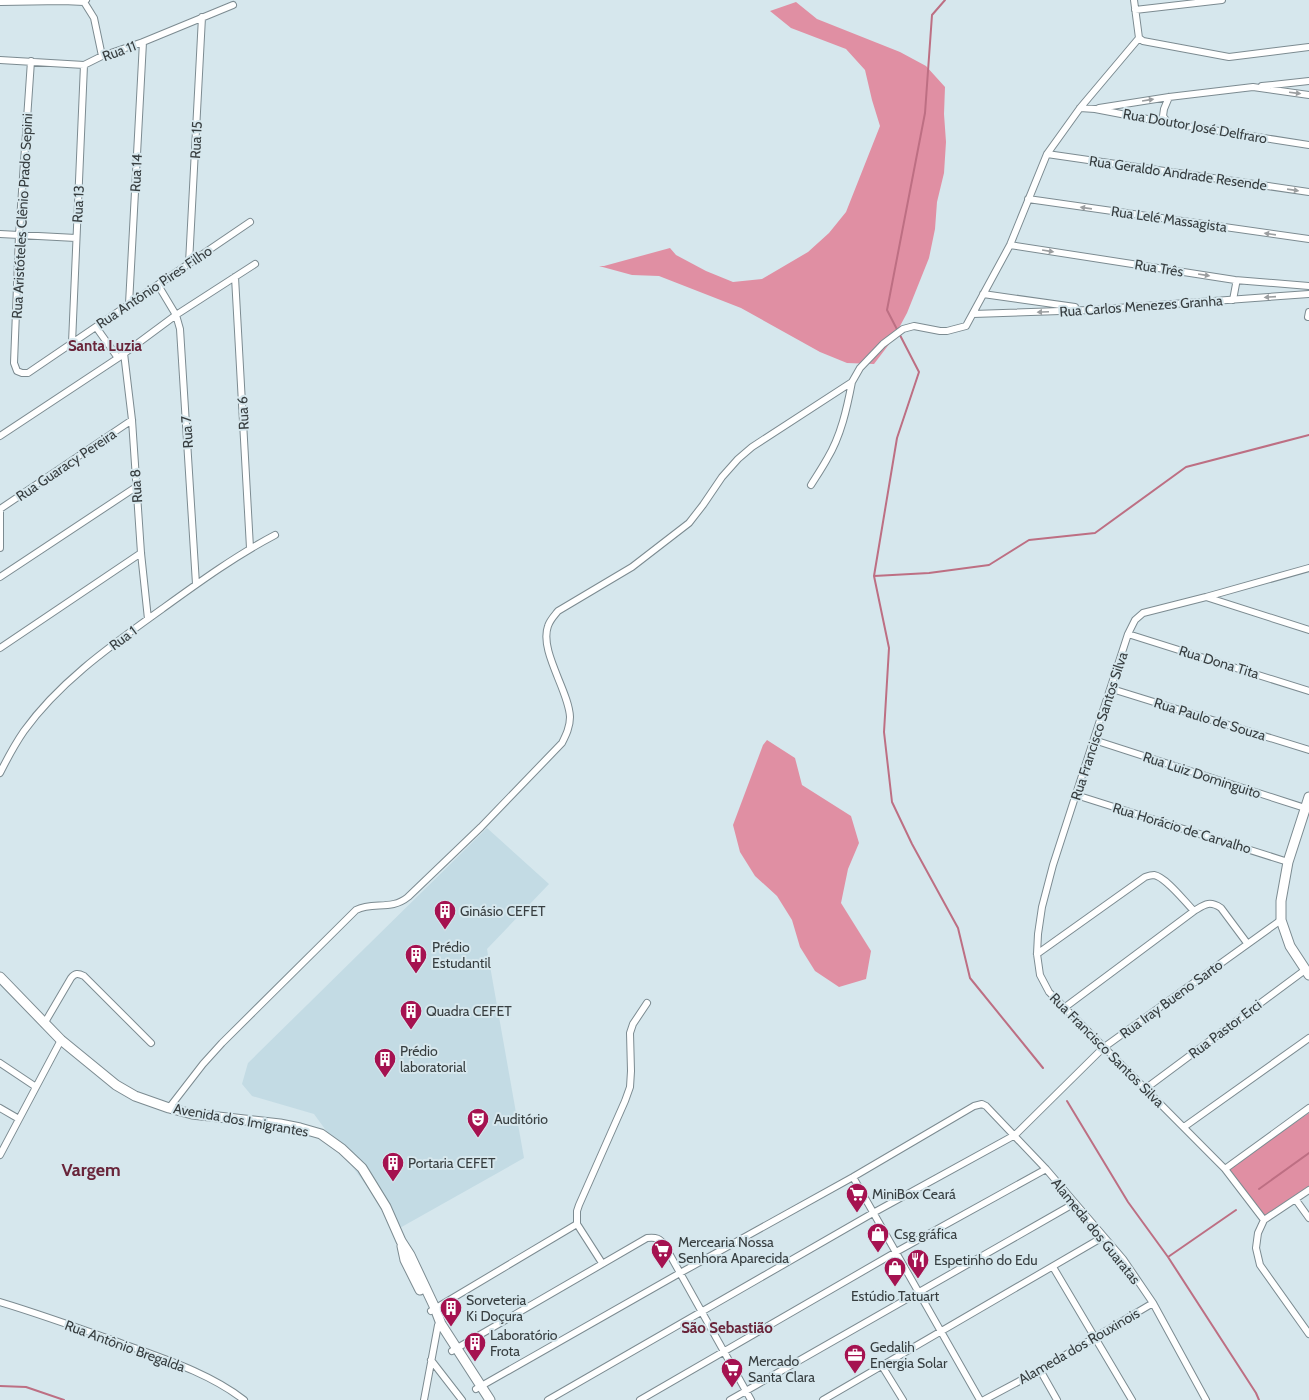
<svg xmlns="http://www.w3.org/2000/svg" width="1309" height="1400" viewBox="0 0 1309 1400" font-family="Cabin,sans-serif">
<style>
.built{fill:#c3dbe4}
.forest{fill:#e08fa3}
.lines{fill:none;stroke-linecap:round;stroke-linejoin:round}
.stream{stroke:#bd6f83;stroke-width:2}
.street-casing{stroke:#7c8b91;stroke-width:8}
.secondary-casing{stroke:#7c8b91;stroke-width:11}
.street{stroke:#fff;stroke-width:6}
.secondary{stroke:#fff;stroke-width:9}
.oneway{fill:#9b9ea0}
.labels{text-anchor:middle;stroke-width:4;stroke-linejoin:round;paint-order:stroke}
.street-label{font-size:14px;fill:#373e40;stroke:#d6e7ed}
.poi-label{font-size:14px;fill:#373e40;stroke:#d6e7ed;text-anchor:start}
.neighbourhood-label{font-size:15px;font-weight:bold;fill:#69253a;stroke:#d6e7ed}
.district-label{font-size:18px;font-weight:bold;fill:#69253a;stroke:#d6e7ed}
</style>
<rect width="100%" height="100%" fill="#d6e7ed"/>
<path class="built" d="M487,828l62,56 -62,65 37,209 -126,71 -84,-115 -62,-18 -10,-12 6,-21z"/>
<path class="forest" d="M796,2l21,17 83,33 26,14 19,21 -1,27 2,28 -2,31 -7,29 -2,27 -6,29 -22,55 -14,26 -19,25 -27,-1 -27,-11 -79,-44 -82,-32 -27,-1 -33,-9h5l66,-18 6,7 30,16 27,11 29,-3 46,-27 21,-19 17,-21 34,-86 -8,-26 -7,-30 -19,-21 -55,-21 -21,-17z
M767,740l28,18 7,27 49,31 8,27 -11,26 -7,34 30,48 -5,28 -27,8 -24,-16 -15,-24 -8,-27 -15,-24 -22,-20 -15,-24 -7,-27 30,-80z
M1309,1113v73l-45,30 -36,-47z"/>
<g class="lines">
<path class="stream" d="M945,0l-13,15 -7,98 -38,197 32,62 -22,66 -23,138 15,72 -5,84 8,70 20,42 46,84 12,50 73,90
M874,576l55,-3 60,-8 40,-25 66,-7 91,-66 123,-32
M1067,1101l61,101 40,55 88,136 3,7
M1259,1189l50,-36
M1168,1257l68,-47
M0,1386l26,1 38,13"/>
<g class="street-casing">
<path id="street" d="M1134,0l5,38
M0,2l63,-1 21,1 2,-2
M84,2l10,16 8,38
M1135,10l87,-10
M1139,38l4,3 86,16 80,-10
M0,60l84,5 18,-9 41,-14 90,-37
M31,61l-12,174 -5,128 3,8 5,2h6l222,-151
M1262,86l47,-5
M1080,108l15,1 73,14 141,22
M1099,108l70,-11 84,-10 56,8
M1168,123l-5,-7 1,-7 5,-12
M1047,154l262,38
M1028,199l281,40
M0,234l76,4
M1010,245l225,35 74,6
M189,263l13,-246
M235,277l15,271
M158,285l18,30 4,14 16,255
M983,294l92,13
M1233,300l3,-16 -1,-4
M129,304l14,-262
M973,314l117,-4 219,-16
M1308,317l1,-5
M96,327l22,31
M72,343l12,-278
M124,353l8,67 9,133 7,66
M0,436l118,-78 58,-43 79,-51
M811,485c5,-8 11,-17 16,-26 14,-23 20,-51 25,-77
M0,509l132,-89
M0,509v39
M1309,568l-103,29 -63,16 -8,7 -7,14 -75,231 -11,42 -4,27 -1,20 3,21 9,17 176,177 39,51 -6,13 -2,15 4,17 49,69
M0,577l136,-90
M1206,597l103,33
M1128,634l181,57
M0,648l141,-95
M1112,689l197,61
M1094,740l214,69
M0,773c7,-14 15,-29 24,-42 36,-50 88,-86 138,-122 36,-26 73,-53 113,-74
M1076,795l212,67
M1037,954l108,-77c3,-1 6,-2 9,-2 12,2 31,27 40,36
M1064,1008l130,-97c10,-6 15,-11 27,-3l26,35
M44,1024l27,-46c4,-5 7,-5 13,-2l67,67
M0,1063l36,24
M1145,1089l160,-119
M0,1108l19,11
M169,1108l34,-44 19,-21 134,-133c17,-9 35,1 52,-13l73,-70 81,-84c4,-8 8,-16 8,-26 -1,-26 -31,-66 -22,-91 2,-6 6,-10 10,-15l74,-44 57,-44 14,-18 19,-28 16,-18 14,-12 100,-65 8,-14 23,-24 20,-15 11,-3 26,5h7l19,-5 44,-81 37,-91 33,-46 59,-70
M1184,1127l125,-89
M0,1155l61,-115
M1225,1169l84,-61
M853,1177l127,223
M1296,1200l13,18
M1264,1220l45,-30
M577,1224v-13l2,-6 46,-104 5,-14 1,-16 -1,-38 3,-9 14,-21
M577,1224l25,39
M1053,1267l79,133
M0,1302c40,12 79,26 118,40 43,16 90,30 126,58
M431,1311l146,-87
M452,1351l195,-113c9,-1 13,0 18,8l86,154
M431,1360l31,40
M882,1366l21,34
M1040,1370l17,30
M476,1389l204,-116 173,-96 121,-71 8,-2 4,2 60,63 77,90 30,44 53,97
M424,1400l14,-75 3,-1
M548,1400l325,-187 142,-78 88,-87 178,-128
M640,1400l256,-148 150,-83
M730,1400l345,-197
M823,1400l280,-163
M984,1400l56,-30 113,-67"/>
</g>
<g class="secondary-casing">
<path id="secondary" d="M1309,797l-21,65 -7,39v19l9,26 19,29
M0,977l61,63 55,45 19,11 34,12 23,6 88,10 20,4 21,6 21,15 20,19 24,39 15,34 9,14 25,53 6,16 49,76
M402,1246l3,14 15,30"/>
</g>
<use href="#street" class="street"/>
<use href="#secondary" class="secondary"/>
</g>
<defs><path id="oneway-solid" d="M-6-.8H1V-3.2L6.5 0L1 3.2V.8H-6Z"/></defs>
<g class="oneway">
<use href="#oneway-solid" transform="translate(1295 93) rotate(7)"/>
<use href="#oneway-solid" transform="translate(1148 100) rotate(-9)"/>
<use href="#oneway-solid" transform="translate(1293 190) rotate(8)"/>
<use href="#oneway-solid" transform="translate(1086 208) rotate(-172)"/>
<use href="#oneway-solid" transform="translate(1270 234) rotate(-172)"/>
<use href="#oneway-solid" transform="translate(1048 251) rotate(9)"/>
<use href="#oneway-solid" transform="translate(1204 275) rotate(9)"/>
<use href="#oneway-solid" transform="translate(1270 297) rotate(176)"/>
<use href="#oneway-solid" transform="translate(1043 312) rotate(178)"/>
</g>
<defs>
<g id="building-pin" transform="scale(1.15)"><path d="M0 17L-7.5 6A9.5 9.5 0 1 1 7.5 6Z" fill="#a51250" stroke="#d6e7ed"/><path d="M-4-6H4V6H1V3H-1V6H-4ZM-2.5-4.3h1.7v1.8h-1.7ZM.8-4.3h1.7v1.8H.8ZM-2.5-1h1.7V.8h-1.7ZM.8-1h1.7V.8H.8Z" fill="#fff"/></g>
<g id="theatre-pin" transform="scale(1.15)"><path d="M0 17L-7.5 6A9.5 9.5 0 1 1 7.5 6Z" fill="#a51250" stroke="#d6e7ed"/><path d="M-5-5.5Q0-4 5-5.5V0Q5 5 0 6Q-5 5-5 0ZM-3.3-2.5H-1v1.5H-3.3ZM1-2.5H3.3v1.5H1ZM-2.8 1Q0 5.5 2.8 1Z" fill="#fff"/></g>
<g id="supermarket-pin" transform="scale(1.15)"><path d="M0 17L-7.5 6A9.5 9.5 0 1 1 7.5 6Z" fill="#a51250" stroke="#d6e7ed"/><path d="M-6-5.5h2.5l.6 2H6L4.5 2H-2.5L-4.4-4H-6ZM-1.5 3.2a1.3 1.3 0 1 0 .1 0ZM3 3.2a1.3 1.3 0 1 0 .1 0Z" fill="#fff"/></g>
<g id="shop-pin" transform="scale(1.15)"><path d="M0 17L-7.5 6A9.5 9.5 0 1 1 7.5 6Z" fill="#a51250" stroke="#d6e7ed"/><path d="M-5-2.5h2.3a2.7 3.5 0 0 1 5.4 0H5L5.5 6h-11ZM-1.5-2.5h3a1.5 2.3 0 0 0-3 0Z" fill="#fff"/></g>
<g id="restaurant-pin" transform="scale(1.15)"><path d="M0 17L-7.5 6A9.5 9.5 0 1 1 7.5 6Z" fill="#a51250" stroke="#d6e7ed"/><path d="M-5-6h1v4h1v-4h1v4h1v-4h1v5L-1.5 .5V6h-2V.5L-5-1ZM5-6V6H3V1.5H1.5Q1.5-4 5-6Z" fill="#fff"/></g>
<g id="office-pin" transform="scale(1.15)"><path d="M0 17L-7.5 6A9.5 9.5 0 1 1 7.5 6Z" fill="#a51250" stroke="#d6e7ed"/><path d="M-6-3h4V-5.5h4V-3h4V5H-6ZM-1-4.5V-3h2v-1.5ZM-6 0V1H6V0Z" fill="#fff"/></g>
</defs>
<g fill-rule="evenodd">
<use href="#building-pin" x="445" y="911"/>
<use href="#building-pin" x="416" y="955"/>
<use href="#building-pin" x="411" y="1011"/>
<use href="#building-pin" x="385" y="1059"/>
<use href="#theatre-pin" x="478" y="1119"/>
<use href="#building-pin" x="393" y="1163"/>
<use href="#supermarket-pin" x="857" y="1194"/>
<use href="#shop-pin" x="878" y="1234"/>
<use href="#supermarket-pin" x="662" y="1250"/>
<use href="#restaurant-pin" x="918" y="1260"/>
<use href="#shop-pin" x="895" y="1268"/>
<use href="#building-pin" x="451" y="1308"/>
<use href="#building-pin" x="475" y="1343"/>
<use href="#office-pin" x="855" y="1355"/>
<use href="#supermarket-pin" x="732" y="1369"/>
</g>
<g class="labels">
<g class="street-label">
<text transform="translate(119 51) rotate(-20)" y="5">Rua 11</text>
<text transform="translate(1195 126) rotate(10)" y="5">Rua Doutor José Delfraro</text>
<text transform="translate(196 140) rotate(-87)" y="5">Rua 15</text>
<text transform="translate(136 173) rotate(-87)" y="5">Rua 14</text>
<text transform="translate(1178 173) rotate(8)" y="5">Rua Geraldo Andrade Resende</text>
<text transform="translate(78 204) rotate(-87)" y="5">Rua 13</text>
<text transform="translate(22 216) rotate(-87)" y="5">Rua Aristóteles Clênio Prado Sepini</text>
<text transform="translate(1169 219) rotate(8)" y="5">Rua Lelé Massagista</text>
<text transform="translate(1159 268) rotate(9)" y="5">Rua Três</text>
<text transform="translate(154 287) rotate(-34)" y="5">Rua Antônio Pires Filho</text>
<text transform="translate(1141 306) rotate(-4)" y="5">Rua Carlos Menezes Granha</text>
<text transform="translate(243 413) rotate(-93)" y="5">Rua 6</text>
<text transform="translate(187 432) rotate(-94)" y="5">Rua 7</text>
<text transform="translate(66 465) rotate(-34)" y="5">Rua Guaracy Pereira</text>
<text transform="translate(136 486) rotate(-94)" y="5">Rua 8</text>
<text transform="translate(123 638) rotate(-37)" y="5">Rua 1</text>
<text transform="translate(1219 662) rotate(17)" y="5">Rua Dona Tita</text>
<text transform="translate(1210 719) rotate(17)" y="5">Rua Paulo de Souza</text>
<text transform="translate(1099 726) rotate(-72)" y="5">Rua Francisco Santos Silva</text>
<text transform="translate(1202 775) rotate(18)" y="5">Rua Luiz Dominguito</text>
<text transform="translate(1182 828) rotate(17)" y="5">Rua Horácio de Carvalho</text>
<text transform="translate(1171 999) rotate(-36)" y="5">Rua Iray Bueno Sarto</text>
<text transform="translate(1225 1029) rotate(-37)" y="5">Rua Pastor Erci</text>
<text transform="translate(1107 1050) rotate(45)" y="5">Rua Francisco Santos Silva</text>
<text transform="translate(241 1120) rotate(10)" y="5">Avenida dos Imigrantes</text>
<text transform="translate(1096 1231) rotate(51)" y="5">Alameda dos Guaratas</text>
<text transform="translate(125 1346) rotate(20)" y="5">Rua Antônio Bregalda</text>
<text transform="translate(1079 1346) rotate(-30)" y="5">Alameda dos Rouxinois</text>
</g>
<g class="poi-label">
<text x="460" y="916">Ginásio CEFET</text>
<text x="432" y="952">Prédio<tspan x="432" dy="16">Estudantil</tspan></text>
<text x="426" y="1016">Quadra CEFET</text>
<text x="400" y="1056">Prédio<tspan x="400" dy="16">laboratorial</tspan></text>
<text x="494" y="1124">Auditório</text>
<text x="408" y="1168">Portaria CEFET</text>
<text x="872" y="1199">MiniBox Ceará</text>
<text x="894" y="1239">Csg gráfica</text>
<text x="678" y="1247">Mercearia Nossa<tspan x="678" dy="16">Senhora Aparecida</tspan></text>
<text x="934" y="1265">Espetinho do Edu</text>
<text x="895" y="1301" text-anchor="middle">Estúdio Tatuart</text>
<text x="466" y="1305">Sorveteria<tspan x="466" dy="16">Ki Doçura</tspan></text>
<text x="490" y="1340">Laboratório<tspan x="490" dy="16">Frota</tspan></text>
<text x="870" y="1352">Gedalih<tspan x="870" dy="16">Energia Solar</tspan></text>
<text x="748" y="1366">Mercado<tspan x="748" dy="16">Santa Clara</tspan></text>
</g>
<g class="neighbourhood-label">
<text x="105" y="351">Santa Luzia</text>
<text x="727" y="1333">São Sebastião</text>
</g>
<g class="district-label">
<text x="91" y="1176">Vargem</text>
</g>
</g>
</svg>
